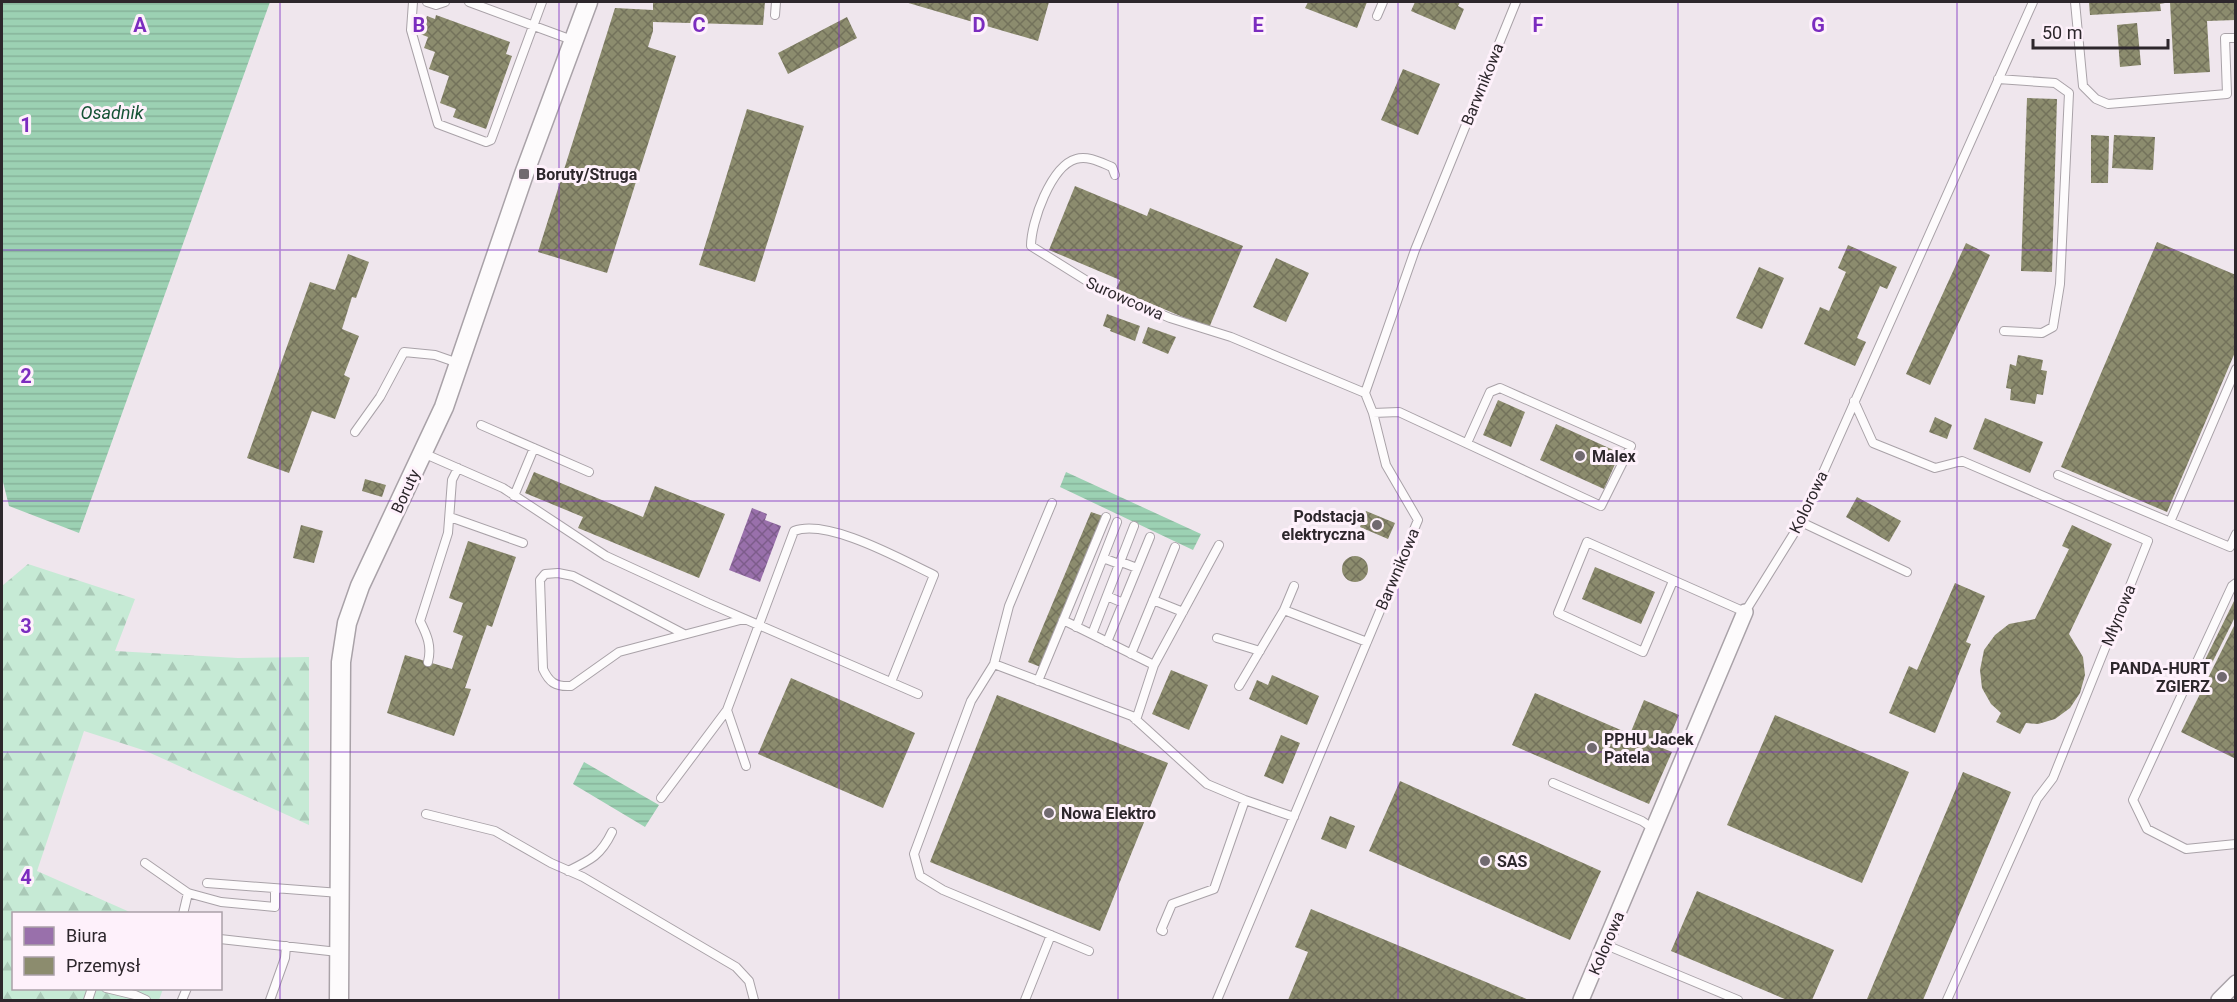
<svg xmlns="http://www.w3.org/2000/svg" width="2237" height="1002" viewBox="0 0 2237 1002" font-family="Roboto,sans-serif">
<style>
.forest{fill:url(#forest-firs)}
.water{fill:url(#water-rules)}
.offices{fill:url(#offices-cross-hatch)}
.industry{fill:url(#industry-cross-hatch)}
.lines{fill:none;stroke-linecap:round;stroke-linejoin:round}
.service-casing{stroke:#a9a2a8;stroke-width:10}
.minor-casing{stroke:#a9a2a8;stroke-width:18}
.tertiary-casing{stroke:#a9a2a8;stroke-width:21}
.service{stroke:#fdfbfc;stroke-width:8}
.minor{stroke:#fdfbfc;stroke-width:15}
.tertiary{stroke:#fdfbfc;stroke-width:18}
.grid{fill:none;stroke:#7b2cbf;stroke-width:1.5;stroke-opacity:0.55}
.poi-dot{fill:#716a70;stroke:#fef1fb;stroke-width:2}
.labels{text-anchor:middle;stroke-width:6;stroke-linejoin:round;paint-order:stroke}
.street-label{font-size:16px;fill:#2d272c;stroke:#fef1fb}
.poi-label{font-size:16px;font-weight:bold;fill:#2d272c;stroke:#fef1fb;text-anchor:start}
.water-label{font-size:18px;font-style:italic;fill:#155235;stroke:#fef1fb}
.grid-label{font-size:20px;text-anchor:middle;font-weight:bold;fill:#7b2cbf;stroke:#fef1fb;stroke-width:6;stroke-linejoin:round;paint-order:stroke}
</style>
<defs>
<pattern id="forest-firs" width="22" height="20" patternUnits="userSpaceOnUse" patternTransform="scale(1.5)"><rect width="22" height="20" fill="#c6ead5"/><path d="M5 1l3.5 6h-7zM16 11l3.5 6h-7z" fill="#aac9b7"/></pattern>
<pattern id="water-rules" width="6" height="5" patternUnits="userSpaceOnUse" patternTransform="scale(1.5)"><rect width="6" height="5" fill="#9cd1b3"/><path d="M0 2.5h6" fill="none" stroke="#87b39a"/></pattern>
<pattern id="offices-cross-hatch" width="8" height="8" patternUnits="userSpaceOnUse" patternTransform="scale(1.5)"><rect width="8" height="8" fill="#9970ab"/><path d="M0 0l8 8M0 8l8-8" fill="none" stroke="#7d5c8b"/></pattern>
<pattern id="industry-cross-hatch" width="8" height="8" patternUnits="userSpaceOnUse" patternTransform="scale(1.5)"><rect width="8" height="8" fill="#8c8c6e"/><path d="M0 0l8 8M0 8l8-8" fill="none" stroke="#73725b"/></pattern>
</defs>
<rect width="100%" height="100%" fill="#efe6ed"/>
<path class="forest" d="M28,564l107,35 -20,52 123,7 71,-1v168l-163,-74 -62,-20 -47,140 95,42 -118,1v74l149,1 -4,11h-157v-414z"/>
<path class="water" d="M2,2h268l-191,531 -70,-27 -7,-28z
M1066,472l135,62 -8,16 -133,-63z
M584,762l75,43 -14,22 -72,-43z"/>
<path class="offices" d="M752,508l15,6 -2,6 16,6 -21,56 -31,-12z"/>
<path class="industry" d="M653,2h112l-2,23 -110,-3v9l-5,16 28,9 -69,217 -69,-21 77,-244 38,2z
M905,2h144l-11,39z
M1308,2h59l-10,26 -52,-20z
M1415,2h45l-2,4 6,3 -9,21 -44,-19z
M2089,2h76v1l-5,1 1,7 -71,4z
M2170,2h66v18l-29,1 3,51 -36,2z
M436,15l74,27 -4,12 6,2 -26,73 -33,-12 3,-8 -16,-6 9,-27 -20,-7 6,-17 -11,-4 4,-11 -8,-3 7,-18 8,3z
M847,17l10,21 -69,36 -10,-21z
M2137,23l4,42 -21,2 -3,-42z
M1403,69l37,15 -22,51 -37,-15z
M2027,98l30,1 -5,173 -31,-1z
M747,109l57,17 -49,156 -56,-17z
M2091,135l18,1 -1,47h-17z
M2114,135l41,2 -2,33 -41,-2z
M1075,186l72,30 3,-8 93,38 -34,82 -93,-39 4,-9 -71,-30z
M2157,242l79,33v75l-69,162 -106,-45z
M1966,243l24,12 -60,130 -24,-11z
M1848,245l49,22 -10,22 -7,-3 -23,52 9,4 -11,24 -51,-22 16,-37 9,4 17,-39 -8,-4z
M348,254l21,8 -13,36 -4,-1 -10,32 17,7 -15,39 6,3 -15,41 -23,-8 -23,62 -42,-15 63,-176 25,8z
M1276,258l33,15 -23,49 -33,-15z
M1759,267l25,11 -22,51 -26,-11z
M1107,314l33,12 -5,15 -25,-10 1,-2 -8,-3z
M1148,327l28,10 -8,17 -26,-11z
M2018,355l25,5 -2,10 6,1 -4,24 -6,-1 -2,10 -25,-4 1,-11 -5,-1 4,-24 6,2z
M1498,400l27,12 -14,35 -28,-12z
M1935,417l17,8 -5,14 -18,-7z
M1985,418l58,24 -13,31 -57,-24z
M1556,424l64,29 -16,36 -64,-29z
M534,472l109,45 12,-31 70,28 -26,64 -121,-50 5,-11 -58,-24z
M365,479l21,6 -4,12 -20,-6z
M1857,497l44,24 -12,21 -43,-25z
M1366,511l29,12 -7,16 -28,-12z
M1091,512l15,5 -63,151 -15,-6z
M301,525l22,6 -9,32 -21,-5z
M2072,525l40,19 -43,90 14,23 2,18 -5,18 -10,15 -15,11 -17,5 -12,-1 -6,11 -24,-12 5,-9 -10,-9 -9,-16 -2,-18 4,-20 11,-15 14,-11 26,-5 34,-70 -7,-3z
M468,541l48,16 -24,70 -5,-2 -22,63 6,1 -17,47 -67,-23 18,-58 47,14 11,-33 -10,-4 10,-29 -14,-5z
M1342 569a13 13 0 1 1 26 0a13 13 0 1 1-26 0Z
M1595,567l60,25 -14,32 -59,-25z
M1955,583l30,13 -19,46 5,2 -36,89 -46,-20 20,-47 8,4z
M2236,597v18l-25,50 -7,-3z
M2236,622v137l-55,-27z
M1171,670l37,15 -19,45 -37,-16z
M1272,675l47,21 -12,29 -58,-26 8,-19 11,5z
M791,678l124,55 -32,75 -125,-54z
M1535,693l95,41 14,-34 35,15 -14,33 -27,-10 34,14 -23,52 -137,-59z
M997,695l171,68 -68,168 -170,-69z
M1775,715l134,57 -47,111 -135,-58z
M1281,735l19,8 -17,41 -19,-8z
M1963,772l48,20 -88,208h-51l-5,-1z
M1400,781l201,90 -31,69 -201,-89z
M1330,816l25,10 -9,23 -25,-10z
M1697,891l137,59 -22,50h-25l-116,-49z
M1311,909l218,91h-241l20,-48 -13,-5z"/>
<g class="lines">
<g class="service-casing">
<path id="service" d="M413,2l-2,28 27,94 48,18 5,-2 51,-138
M427,2l9,3 9,-3
M469,2l103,38
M2075,2l8,84 13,13 12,5 119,-10 -2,-56h11
M775,15l1,-13
M1377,16l6,-14
M1998,79l57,4 14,10 -9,191 -7,43 -11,6 -38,-2
M1115,175l-3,-8c-10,-4 -24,-12 -36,-8 -25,7 -45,63 -45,87l64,40 75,32 61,19 134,56
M1854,401l19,42 62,25 27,-7 186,80 -95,237 -16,21 -90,201
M1373,413l26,-1 202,94 30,-60 -131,-58 -10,4 -23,51
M481,425l108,47
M355,432l25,-35 24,-45 31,3 23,8
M423,453l80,35 103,68 102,47 210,91
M2058,475l172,72 6,-13
M514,496l20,-48
M450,517l73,26
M1801,522l106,50
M2170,522l66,-153
M1103,558l16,6
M1121,562l16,6
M1673,581l-30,71 -85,-39 29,-71 158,70 56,-90 232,-520
M2236,583l-4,3 -99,214 14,29 39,20 50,-5
M1294,586l-10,24 83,32
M1107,596l16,7
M1153,600l30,12
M1063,620l91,45
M1076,627l41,-105
M684,634l-111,-58 -15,-3 -13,1 -5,6 3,89c6,13 12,18 28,17l48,-34 125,-33
M1092,634l42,-108
M1217,638l43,13
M1107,642l43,-105
M1131,654l44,-107
M428,662c4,-16 -1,-27 -8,-41l28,-88 4,-53 6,-12
M994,664l15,-58 43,-103
M1038,681l68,-164
M1239,686l45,-76
M727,710l19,56
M1136,720l18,-55 65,-120
M1553,783l89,38 13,9
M661,798l66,-88 67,-179c34,-13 108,29 140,44l-43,107
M426,814l69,17 56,32 32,14 153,90 13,14 5,19
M145,863l43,30 33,9 54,5v-18
M568,871c23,-11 33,-16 44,-39
M207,883l133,10
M183,914l5,-21
M1163,931l-2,-1 11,-26 42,-15 31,-89
M220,939l118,13
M1606,945l132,55
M1089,951l-146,-61 -23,-14 -6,-22 57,-153 23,-37 138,52 75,68 38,16 49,17
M106,988l29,7 11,5
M88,1000l4,-12
M182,1000l5,-12
M270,1000l15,-42 1,-12
M1025,1000l26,-65
M1217,1000l201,-480 -32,-55 -13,-52 -8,-20 50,-143 101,-248"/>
</g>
<g class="minor-casing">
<path id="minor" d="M1581,1000l164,-388
M2219,1000l17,-17"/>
</g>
<g class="tertiary-casing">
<path id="tertiary" d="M339,1000l2,-338 6,-39 13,-37 84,-179 80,-233 64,-172"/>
</g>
<use href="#service" class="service"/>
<use href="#minor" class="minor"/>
<use href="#tertiary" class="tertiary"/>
</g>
<path class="grid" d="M280,2v998M559,2v998M839,2v998M1118,2v998M1398,2v998M1678,2v998M1957,2v998M2,250h2234M2,501h2234M2,752h2234"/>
<g class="poi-dot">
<rect x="518" y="168" width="12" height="12" rx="3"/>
<circle cx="1580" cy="456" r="6"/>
<circle cx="1377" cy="525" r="6"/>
<circle cx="2222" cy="677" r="6"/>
<circle cx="1592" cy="748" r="6"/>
<circle cx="1049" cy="813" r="6"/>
<circle cx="1485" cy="861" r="6"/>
</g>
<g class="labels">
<g class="street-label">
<text transform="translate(1482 84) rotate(-68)" y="6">Barwnikowa</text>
<text transform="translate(1125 298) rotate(24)" y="6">Surowcowa</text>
<text transform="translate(405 491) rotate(-65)" y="6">Boruty</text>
<text transform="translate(1808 502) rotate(-64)" y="6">Kolorowa</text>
<text transform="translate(1397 569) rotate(-67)" y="6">Barwnikowa</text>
<text transform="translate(2118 615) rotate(-68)" y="6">Młynowa</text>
<text transform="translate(1606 943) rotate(-67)" y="6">Kolorowa</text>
</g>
<g class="poi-label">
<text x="536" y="180">Boruty/Struga</text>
<text x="1592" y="462">Malex</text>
<text x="1365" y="522" text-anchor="end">Podstacja<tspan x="1365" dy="18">elektryczna</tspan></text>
<text x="2210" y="674" text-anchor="end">PANDA-HURT<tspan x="2210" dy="18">ZGIERZ</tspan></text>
<text x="1604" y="745">PPHU Jacek<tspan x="1604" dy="18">Patela</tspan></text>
<text x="1061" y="819">Nowa Elektro</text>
<text x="1497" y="867">SAS</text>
</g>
<g class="water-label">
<text x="112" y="119">Osadnik</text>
</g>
</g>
<g class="grid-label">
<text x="140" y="32">A</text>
<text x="419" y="32">B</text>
<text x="699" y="32">C</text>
<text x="979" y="32">D</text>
<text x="1258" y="32">E</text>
<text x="1538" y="32">F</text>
<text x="1818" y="32">G</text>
<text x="26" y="132">1</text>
<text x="26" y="383">2</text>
<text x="26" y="633">3</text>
<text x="26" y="884">4</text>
</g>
<rect width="2237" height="1002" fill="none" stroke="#2d272c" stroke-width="6"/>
<rect x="12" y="912" width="210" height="78" fill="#fef1fb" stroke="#aaa0a8" stroke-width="1.5"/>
<rect x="24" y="927" width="30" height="18" fill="#9970ab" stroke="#aaa0a8" stroke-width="1.5"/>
<text x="66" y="942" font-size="18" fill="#2d272c">Biura</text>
<rect x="24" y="957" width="30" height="18" fill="#8c8c6e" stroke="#aaa0a8" stroke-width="1.5"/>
<text x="66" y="972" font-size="18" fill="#2d272c">Przemysł</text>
<path d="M2033 39v9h135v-9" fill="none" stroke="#2d272c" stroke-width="3"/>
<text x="2042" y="39" font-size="18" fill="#2d272c" stroke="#fef1fb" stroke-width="4.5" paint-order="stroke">50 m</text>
</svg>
